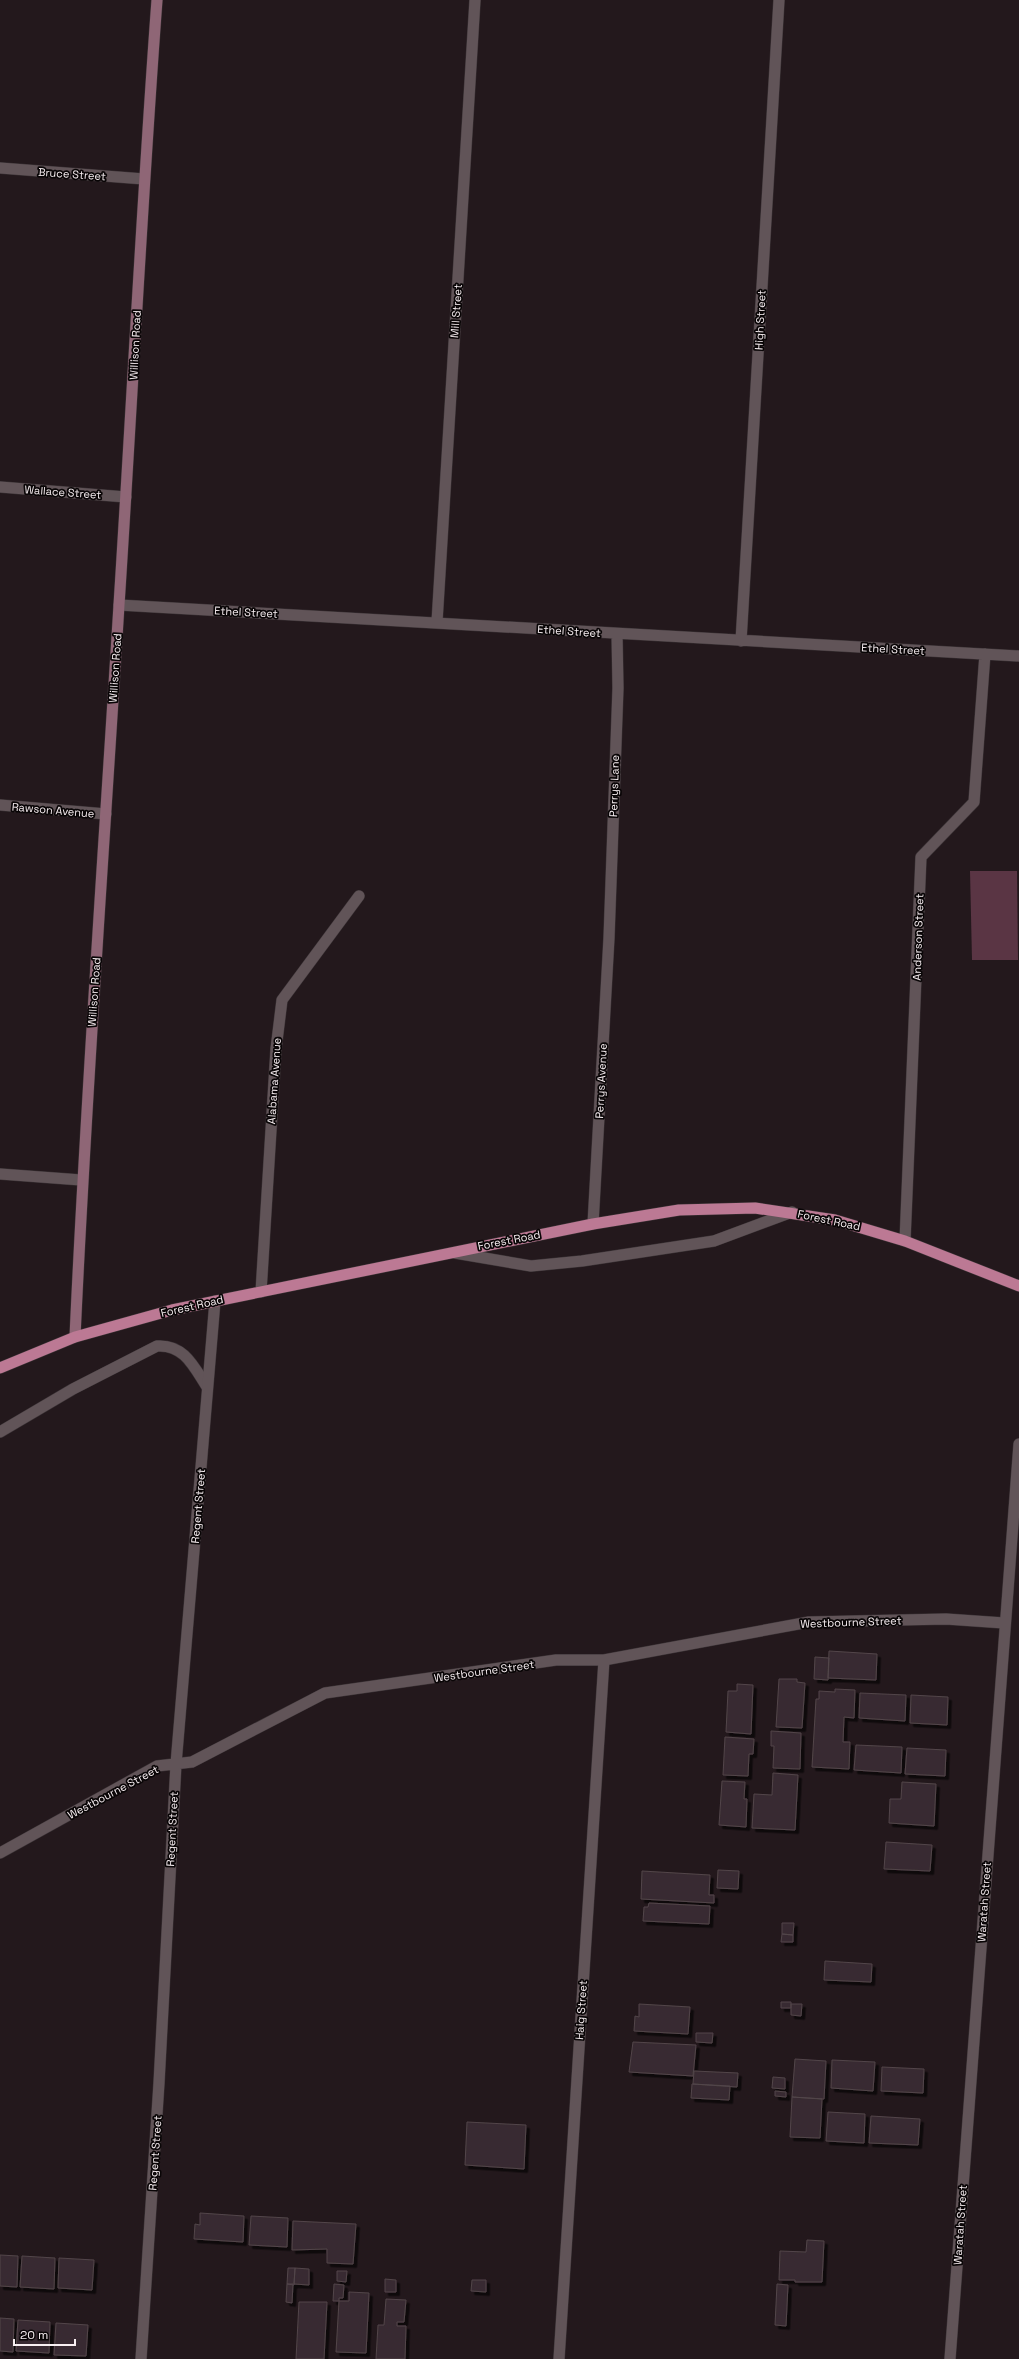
<svg xmlns="http://www.w3.org/2000/svg" width="1019" height="2359" viewBox="0 0 1019 2359" font-family="'Space Grotesk',sans-serif">
<style>
.green{fill:#5a3544}
.building{fill:#382c30;stroke:#52454a;filter:url(#shadow)}
.lines{fill:none;stroke-linecap:round;stroke-linejoin:round}
.service-casing{stroke:#3b3336;stroke-width:12}
.minor-casing{stroke:#3b3336;stroke-width:12}
.secondary-casing{stroke:#3b3336;stroke-width:12}
.primary-casing{stroke:#3b3336;stroke-width:12}
.service{stroke:#615458;stroke-width:11}
.minor{stroke:#615458;stroke-width:11}
.secondary{stroke:#8f6676;stroke-width:11}
.primary{stroke:#bc7994;stroke-width:11}
.labels{text-anchor:middle;stroke-width:3.5;stroke-linejoin:round;paint-order:stroke}
.street-label{font-size:11px;fill:#f8eff2;stroke:#090506}
</style>
<defs>
<filter id="shadow"><feDropShadow dx="3.5" dy="3.5" stdDeviation="0" flood-color="#0009"/></filter>
</defs>
<rect width="100%" height="100%" fill="#23181c"/>
<path class="green" d="M970,871h47l1,89h-46z"/>
<path class="building" d="M829,1651l48,3 -1,26 -48,-2z
M815,1657l14,1 -1,22 -14,-1z
M779,1679h18v3l8,1 -3,45 -26,-1z
M737,1684l16,1 -2,49 -25,-2 2,-41h9z
M835,1689l20,1 -1,28 -10,-1 -1,25h7l-1,27 -37,-2 4,-68h3v-8l16,1z
M860,1693l46,2 -1,26 -46,-3z
M911,1695l37,2 -1,28 -37,-2z
M771,1731l30,2 -1,36 -27,-1 1,-22h-3z
M725,1737l29,2 -1,15h-4l-1,22 -25,-1z
M856,1745l46,2 -1,26 -47,-3z
M907,1748l39,2 -1,26 -40,-2z
M773,1773l25,2 -3,55 -43,-2 2,-34 18,1z
M722,1781l23,1 -1,17h3l-1,28 -27,-2z
M902,1782l34,2 -2,42 -45,-3 1,-24h11z
M886,1842l46,3 -2,26 -46,-2z
M718,1870l21,1 -1,18 -21,-1z
M642,1871l68,4 -1,20h5v8l-73,-4z
M649,1903l61,3 -1,18 -66,-3 1,-14h4z
M782,1923h12l-1,12 -11,-1z
M782,1934l11,1v7h-12z
M825,1961l47,3 -1,18 -47,-2z
M781,2002h10v6h-10z
M639,2004l51,3 -2,27 -54,-3 1,-15 4,1z
M791,2004h11l-1,12 -10,-1z
M696,2033h17l-1,10 -16,-1z
M633,2042l63,3 -3,31 -64,-4z
M795,2059l31,2 -2,38 -32,-2z
M832,2060l43,2 -2,29 -42,-3z
M882,2067l42,2 -1,24 -42,-2z
M694,2071l44,2 -1,14 -44,-3z
M773,2077l12,1v11l-13,-1z
M692,2084l38,2 -1,14 -38,-2z
M775,2091l11,1v5l-11,-1z
M792,2097l30,2 -2,39 -30,-1z
M828,2112l37,2 -1,29 -38,-2z
M871,2116l49,3 -2,26 -49,-2z
M467,2122l59,3 -2,44 -59,-4z
M200,2213l44,3 -1,26 -49,-3 1,-15 5,1z
M251,2216l37,2 -1,29 -38,-2z
M293,2221l63,3 -3,40 -26,-1v-14l-35,1z
M807,2240l17,1 -2,41h-27v-2h-16l1,-29 26,1z
M0,2255l18,1 -1,31 -17,-1z
M22,2256l33,2 -1,31 -34,-2z
M59,2258l35,2 -2,30 -34,-2z
M288,2268h7l-1,17 -7,-1z
M295,2268l14,1v16l-15,-1z
M337,2271h10l-1,11 -9,-1z
M385,2279l11,1v12h-11z
M472,2280h14v12l-15,-1z
M287,2284h6l-1,19 -6,-1z
M334,2284l10,1 -1,13h-4v3h-6z
M777,2284l11,1 -2,41 -11,-1z
M349,2292l20,1 -3,60 -30,-1 3,-51h10z
M386,2299l20,1 -2,22h-7v4h9l-1,33h-29l2,-34h6z
M299,2302h28l-3,57h-28z
M0,2318l14,1 -1,33 -13,-1z
M18,2320l32,2 -1,31 -33,-2z
M56,2323l32,2 -2,31 -32,-1z"/>
<g class="lines">
<g class="service-casing">
<path id="service" d="M455,1253l76,13 51,-5 132,-20 78,-29
M0,1432l73,-43 84,-43c27,-2 37,21 50,41"/>
</g>
<g class="minor-casing">
<path id="minor" d="M0,168l144,11
M0,487l126,10
M119,605l900,51
M437,622l38,-622
M741,641l38,-641
M0,805l106,9
M0,1174l81,6
M593,1224l16,-286 9,-250 -1,-54
M905,1241l16,-384 53,-55 11,-148
M261,1292l15,-243 6,-49 77,-104
M0,1853l157,-87 35,-4 133,-69 231,-33h48l205,-38 137,-3 58,4
M141,2359l18,-276 17,-319 39,-463
M559,2359l45,-699
M950,2359l69,-915"/>
</g>
<g class="secondary-casing">
<path id="secondary" d="M75,1337c11,-244 29,-488 44,-732 13,-202 23,-404 38,-605"/>
</g>
<g class="primary-casing">
<path id="primary" d="M0,1368l75,-31 97,-27 421,-86 86,-14 76,-2 80,12 70,21 114,45"/>
</g>
<use href="#service" class="service"/>
<use href="#minor" class="minor"/>
<use href="#secondary" class="secondary"/>
<use href="#primary" class="primary"/>
</g>
<g class="labels">
<g class="street-label">
<text transform="translate(72 174) rotate(4)" y="4">Bruce Street</text>
<text transform="translate(456 311) rotate(-86)" y="4">Mill Street</text>
<text transform="translate(760 320) rotate(-87)" y="4">High Street</text>
<text transform="translate(135 345) rotate(-87)" y="4">Willison Road</text>
<text transform="translate(63 492) rotate(4)" y="4">Wallace Street</text>
<text transform="translate(246 612) rotate(3)" y="4">Ethel Street</text>
<text transform="translate(569 631) rotate(4)" y="4">Ethel Street</text>
<text transform="translate(893 649) rotate(3)" y="4">Ethel Street</text>
<text transform="translate(115 668) rotate(-86)" y="4">Willison Road</text>
<text transform="translate(614 786) rotate(-88)" y="4">Perrys Lane</text>
<text transform="translate(53 810) rotate(5)" y="4">Rawson Avenue</text>
<text transform="translate(918 937) rotate(-88)" y="4">Anderson Street</text>
<text transform="translate(94 992) rotate(-86)" y="4">Willison Road</text>
<text transform="translate(274 1081) rotate(-86)" y="4">Alabama Avenue</text>
<text transform="translate(601 1081) rotate(-87)" y="4">Perrys Avenue</text>
<text transform="translate(829 1220) rotate(12)" y="4">Forest Road</text>
<text transform="translate(509 1240) rotate(-11)" y="4">Forest Road</text>
<text transform="translate(192 1306) rotate(-13)" y="4">Forest Road</text>
<text transform="translate(198 1506) rotate(-85)" y="4">Regent Street</text>
<text transform="translate(851 1622) rotate(-2)" y="4">Westbourne Street</text>
<text transform="translate(484 1671) rotate(-8)" y="4">Westbourne Street</text>
<text transform="translate(113 1792) rotate(-28)" y="4">Westbourne Street</text>
<text transform="translate(172 1829) rotate(-87)" y="4">Regent Street</text>
<text transform="translate(984 1902) rotate(-86)" y="4">Waratah Street</text>
<text transform="translate(581 2010) rotate(-86)" y="4">Haig Street</text>
<text transform="translate(155 2153) rotate(-86)" y="4">Regent Street</text>
<text transform="translate(960 2225) rotate(-86)" y="4">Waratah Street</text>
</g>
</g>
<path d="M14 2339v6h61v-6" fill="none" stroke="#f8eff2" stroke-width="2"/>
<text x="20" y="2339" font-size="12" fill="#f8eff2" stroke="#090506" stroke-width="3" paint-order="stroke">20 m</text>
</svg>
